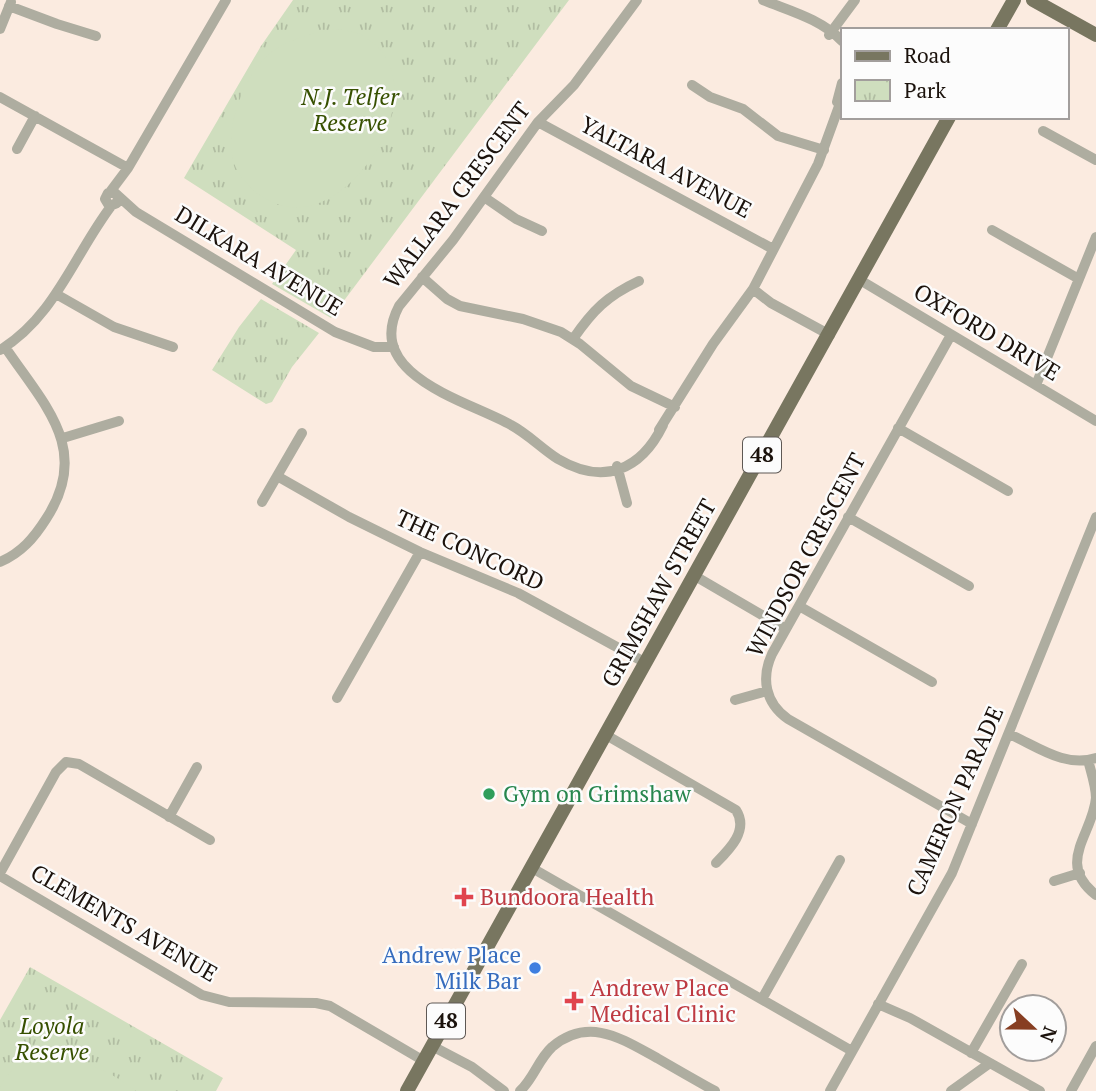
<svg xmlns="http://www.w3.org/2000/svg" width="1096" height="1091" viewBox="0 0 1096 1091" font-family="'PT Serif',serif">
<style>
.park{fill:url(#park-tufts)}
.pitch{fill:#cfdebe}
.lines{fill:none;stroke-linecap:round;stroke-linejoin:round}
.minor{stroke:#aeada0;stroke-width:10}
.major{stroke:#787660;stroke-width:14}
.leisure-dot{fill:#2e9e5b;stroke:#fcfcfc;stroke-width:2.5}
.health-dot{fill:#e0444e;stroke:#fcfcfc;stroke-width:2.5}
.shop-dot{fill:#3f7fe0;stroke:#fcfcfc;stroke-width:2.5}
.labels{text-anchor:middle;stroke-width:5;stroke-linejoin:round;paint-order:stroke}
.shield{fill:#fcfcfc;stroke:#5e5854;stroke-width:2}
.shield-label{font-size:21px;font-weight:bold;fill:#1b120c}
.park-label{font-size:23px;font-style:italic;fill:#375000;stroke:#fcfcfc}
.street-label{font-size:23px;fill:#1b120c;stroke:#fcfcfc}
.leisure-label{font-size:23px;fill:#27864d;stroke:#fcfcfc;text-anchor:start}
.health-label{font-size:23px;fill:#be3a42;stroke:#fcfcfc;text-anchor:start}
.shop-label{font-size:23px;fill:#366cbe;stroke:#fcfcfc;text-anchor:end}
</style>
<defs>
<pattern id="park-tufts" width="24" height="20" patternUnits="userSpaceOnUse" patternTransform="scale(1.75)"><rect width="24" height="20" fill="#cfdebe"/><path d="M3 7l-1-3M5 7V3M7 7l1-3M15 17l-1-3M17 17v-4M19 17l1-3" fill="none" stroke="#b1bda2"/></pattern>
</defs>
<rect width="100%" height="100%" fill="#fbebe0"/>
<path class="park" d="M293,0h276l-238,318 -59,-34 24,-34 -112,-72 77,-132z
M261,299l58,34 -27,34 -20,35 -6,2 -54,-34 27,-43z
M30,967l193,111 -7,13h-216v-71z"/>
<path class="pitch" d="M334,29c8,1 18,2 26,5 4,2 9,6 13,9 63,50 -25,188 -96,161 -9,-4 -20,-9 -27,-17 -4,-5 -10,-11 -13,-17 -16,-30 3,-85 25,-109 18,-20 46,-27 72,-32z
M40,1057c36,-1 68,12 96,34h-136c1,-18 24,-30 40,-34z"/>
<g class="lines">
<path class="minor" d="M637,0l-63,85 -36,37 -85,118 -54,66c-37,70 70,95 112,119 17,9 31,24 47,34 46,27 83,11 105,-34
M763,0c27,11 58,19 79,41
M9,6l48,18 39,12
M0,29l11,-27
M829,35l26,-35
M692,85l18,12 33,12 35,27 46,14
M0,97l128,71
M837,102l5,-19
M538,122l235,127
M1043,131l53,29
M17,149l18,-33
M110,192l18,-24 98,-168
M118,197l-1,6 -5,2 -4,-1 -3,-5 3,-6h7l21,19 199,120 39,15h20
M484,197l32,22 26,12
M992,230l87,49
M422,277l25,22 13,7 63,13 38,13 19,12 51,42 44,21
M860,280l236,141
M753,289l18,14 59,32
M56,294l58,33 59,20
M951,335l-179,319c-11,24 -7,49 16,65l184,105
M573,339c20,-29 34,-43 66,-58
M0,350c55,-33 75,-97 112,-145
M1036,385l60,-148
M898,428l110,63
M659,430l54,-86 40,-55 65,-125 24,-66
M63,438l56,-17
M617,466l10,37
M277,476l72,41 71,35 98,41 128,70
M262,502l40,-69
M848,517l121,69
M0,562c21,-9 34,-24 46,-43 46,-70 -2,-114 -41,-172
M695,576l91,53
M799,606l133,76
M337,698l83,-146
M735,700l32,-9
M1009,734c28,12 55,34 87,24
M606,735l130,75c13,20 -6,39 -20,53
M1088,760c3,12 8,26 8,38 -3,36 -41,65 0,97
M169,817l28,-50
M532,868l320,183
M0,873l56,-101 10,-10 13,2 131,76
M0,876l202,119 27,7 87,1 14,3 94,55
M1054,881l26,-8
M762,999l78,-139
M878,1004l32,14 130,73
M432,1046l40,21 32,24
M971,1053l51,-89
M520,1091c14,-13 18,-31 32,-44 37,-31 70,-8 105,11 19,11 38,22 58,33
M830,1091l122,-218 144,-356
M951,1091l39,-28
M1071,1091l25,-45"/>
<path class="major" d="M1033,0l63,35
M997,30l17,-30
M407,1091l542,-974"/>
</g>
<circle class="leisure-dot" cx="489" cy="794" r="7"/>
<g class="health-dot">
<path d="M460.5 886.5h7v7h7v7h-7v7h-7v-7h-7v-7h7z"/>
<path d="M570.5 990.5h7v7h7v7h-7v7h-7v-7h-7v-7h7z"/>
</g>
<circle class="shop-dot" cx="535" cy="968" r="7"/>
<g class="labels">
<g class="shield">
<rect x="743" y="437.5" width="38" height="35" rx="5"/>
<rect x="427" y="1003.5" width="38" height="35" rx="5"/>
</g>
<g class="shield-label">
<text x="762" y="462">48</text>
<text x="446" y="1028">48</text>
</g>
<g class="park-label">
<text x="350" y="105">N.J. Telfer<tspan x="350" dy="26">Reserve</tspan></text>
<text x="52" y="1034">Loyola<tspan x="52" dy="26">Reserve</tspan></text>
</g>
<g class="street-label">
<text transform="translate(666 167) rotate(28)" y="8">YALTARA AVENUE</text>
<text transform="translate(457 195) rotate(-53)" y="8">WALLARA CRESCENT</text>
<text transform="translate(259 261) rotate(31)" y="8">DILKARA AVENUE</text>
<text transform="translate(987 332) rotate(31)" y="8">OXFORD DRIVE</text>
<text transform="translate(470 550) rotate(25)" y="8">THE CONCORD</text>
<text transform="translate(806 555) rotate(-62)" y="8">WINDSOR CRESCENT</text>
<text transform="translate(659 593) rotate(-61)" y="8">GRIMSHAW STREET</text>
<text transform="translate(955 801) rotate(-66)" y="8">CAMERON PARADE</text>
<text transform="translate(124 923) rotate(30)" y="8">CLEMENTS AVENUE</text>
</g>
<g class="leisure-label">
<text x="503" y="802">Gym on Grimshaw</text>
</g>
<g class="health-label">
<text x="480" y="905">Bundoora Health</text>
<text x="590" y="996">Andrew Place<tspan x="590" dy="26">Medical Clinic</tspan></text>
</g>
<g class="shop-label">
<text x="521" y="963">Andrew Place<tspan x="521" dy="26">Milk Bar</tspan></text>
</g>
</g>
<rect x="841" y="28" width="228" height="91" fill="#fcfcfc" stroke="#a29e9c" stroke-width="2"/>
<rect x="855" y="51" width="35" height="10" fill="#787660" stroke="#a29e9c" stroke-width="2"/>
<text x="904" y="63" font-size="21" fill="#1b120c">Road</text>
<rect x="855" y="80" width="35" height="21" fill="url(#park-tufts)" stroke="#a29e9c" stroke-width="2"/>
<text x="904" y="98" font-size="21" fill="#1b120c">Park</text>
<g transform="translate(1033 1028) rotate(112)"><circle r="33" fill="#fcfcfc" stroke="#a29e9c" stroke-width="2"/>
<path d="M0-5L12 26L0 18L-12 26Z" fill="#873e22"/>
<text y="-10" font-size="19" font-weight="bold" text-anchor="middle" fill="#1b120c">N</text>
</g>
</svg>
